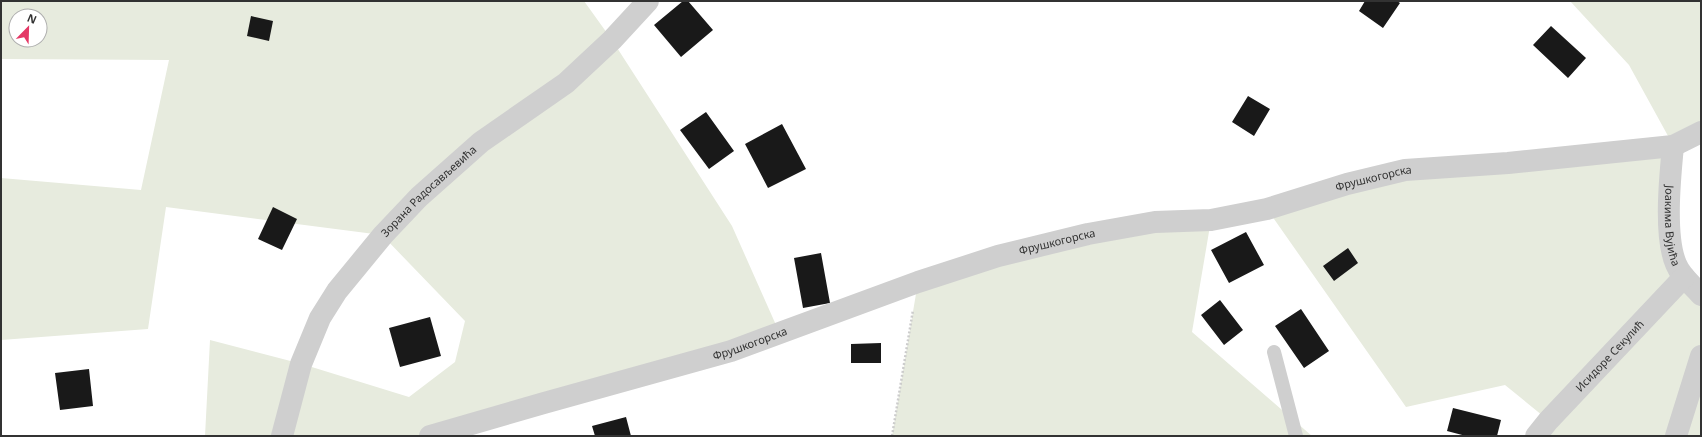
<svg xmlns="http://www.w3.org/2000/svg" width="1702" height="437" viewBox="0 0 1702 437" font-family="'Noto Sans',sans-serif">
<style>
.green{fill:#e7ebde;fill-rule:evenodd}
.building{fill:#191919}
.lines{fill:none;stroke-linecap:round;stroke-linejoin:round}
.path{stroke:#ccc;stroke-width:2.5;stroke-dasharray:2 2;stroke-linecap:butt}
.lane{stroke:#cfcfcf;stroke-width:14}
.street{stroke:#cfcfcf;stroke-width:22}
.labels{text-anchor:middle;stroke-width:4;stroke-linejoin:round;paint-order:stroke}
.street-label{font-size:11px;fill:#323232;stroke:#fff}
</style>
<rect width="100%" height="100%" fill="#fff"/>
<path class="green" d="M1,1h583l28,39 120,186 48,108 -350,102h-225l5,-96 92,24 107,33 46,-35 10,-41 -83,-86 -216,-28 -18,122 -147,11v-162l140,12 28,-130 -168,-1zM16,16h24v24h-24z
M1570,1h131v131l-28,14 -2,100 30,49v141h-165l12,-16 -43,-35 -99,22 -139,-198 80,-25 326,-39 -44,-80z
M1211,220l-19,112 120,104h-420l26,-154 80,-26z"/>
<path class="building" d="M683,1h5l25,29 -32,27 -27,-32z
M1365,1h32l3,2 -17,25 -24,-17z
M251,16l22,5 -4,20 -22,-5z
M1551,26l35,32 -18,20 -35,-33z
M1248,96l22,13 -16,27 -22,-14z
M706,112l28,39 -25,18 -29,-39z
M782,124l24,45 -38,19 -23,-44z
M273,207l24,12 -15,31 -24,-11z
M1246,232l18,33 -35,18 -18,-33z
M1348,248l10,15 -24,18 -11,-15z
M821,253l9,50 -27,5 -9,-50z
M1220,300l23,30 -19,15 -23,-30z
M1301,309l28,42 -25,17 -29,-42z
M430,317l11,39 -41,11 -11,-39z
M881,343v20h-30v-19z
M89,369l4,37 -33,4 -5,-37z
M1453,408l48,12 -4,16h-31l-19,-5z
M626,417l5,19h-36l-3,-10z"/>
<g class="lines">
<path class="path" d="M892,436l21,-126"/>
<path class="lane" d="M1274,352l22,84"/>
<g class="street">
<path id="s1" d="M1673,146c-3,31 -9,90 3,118 5,13 17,21 25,31"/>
<path id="s2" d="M282,436l19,-72 19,-46 17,-27 46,-56 36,-38 62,-55 85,-59 46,-43 36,-39"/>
<path id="s3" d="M430,436l114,-33 187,-52 187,-69 80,-26 90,-22 67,-12 56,-2 56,-11 80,-25 58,-14 103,-7 165,-17 28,-14"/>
<path id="s4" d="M1536,436l12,-15 136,-144"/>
<path d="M1676,436l25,-80"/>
</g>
</g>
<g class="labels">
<g class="street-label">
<text dy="4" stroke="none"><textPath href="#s3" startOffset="981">Фрушкогорска</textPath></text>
<text dy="4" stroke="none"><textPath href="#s2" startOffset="292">Зорана Радосављевића</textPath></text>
<text dy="4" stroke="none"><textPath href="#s1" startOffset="80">Јоакима Вујића</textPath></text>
<text dy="4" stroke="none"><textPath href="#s3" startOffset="657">Фрушкогорска</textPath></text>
<text dy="4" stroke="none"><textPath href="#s3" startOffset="333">Фрушкогорска</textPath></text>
<text dy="4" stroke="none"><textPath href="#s4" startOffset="109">Исидоре Секулић</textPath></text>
</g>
</g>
<rect width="1702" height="437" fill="none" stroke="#323232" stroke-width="4"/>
<g transform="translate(28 28) rotate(23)"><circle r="19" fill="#ffffff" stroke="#adadad"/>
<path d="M0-3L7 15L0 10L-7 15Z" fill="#e43866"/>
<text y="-6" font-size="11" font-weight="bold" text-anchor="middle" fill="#323232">N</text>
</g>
</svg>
